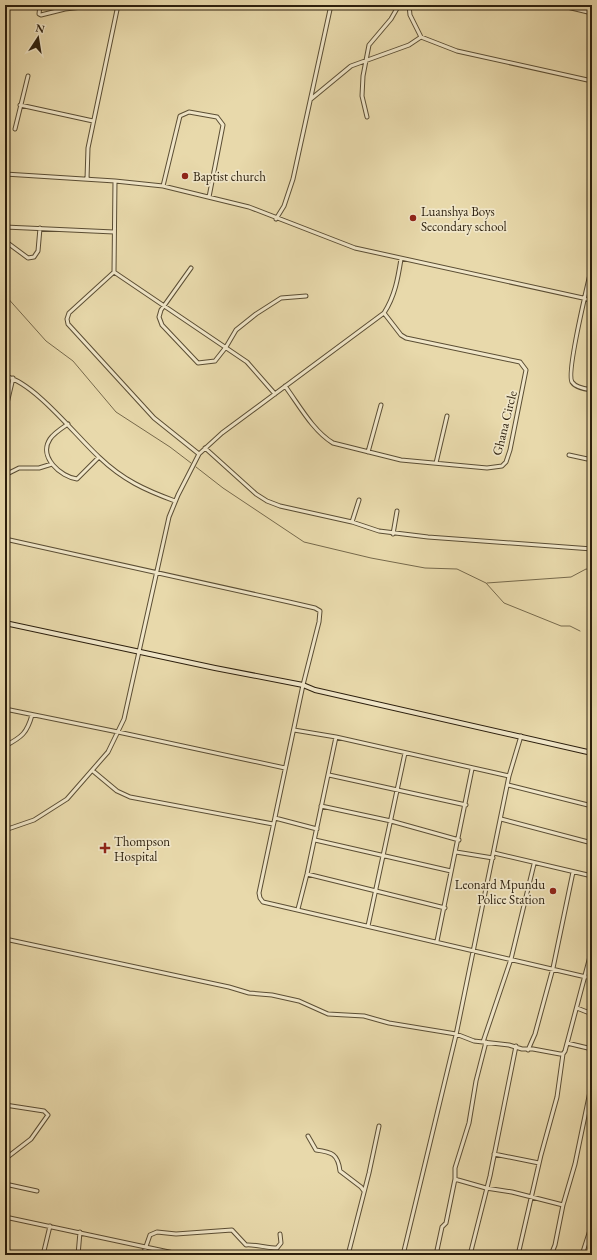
<svg xmlns="http://www.w3.org/2000/svg" width="597" height="1260" viewBox="0 0 597 1260" font-family="'EB Garamond',serif">
<style>
.lines{fill:none;stroke-linecap:round;stroke-linejoin:round}
.stream{stroke:#76694b;stroke-width:1}
.street-casing{stroke:#5b4e34;stroke-width:5}
.secondary-casing{stroke:#2c1f0d;stroke-width:6}
.street{stroke:#f0e6c8;stroke-width:3}
.secondary{stroke:#f0e6c8;stroke-width:4}
.poi-dot{fill:#8f2418;stroke:#f0e6c8;stroke-width:1.5}
.labels{text-anchor:middle;stroke-width:3.5;stroke-linejoin:round;paint-order:stroke}
.poi-label{font-size:13px;fill:#2c1f0d;stroke:#f0e6c8;text-anchor:start}
.street-label{font-size:13px;fill:#2c1f0d;stroke:#f0e6c8}
</style>
<rect width="100%" height="100%" fill="#e8d9ab"/>
<filter id="stains"><feTurbulence type="fractalNoise" baseFrequency=".005" numOctaves="4"/><feColorMatrix values="0 0 0 0 .2 0 0 0 0 .09 0 0 0 0 .02 0 0 0 .5 -.17"/></filter>
<radialGradient id="worn" r=".72"><stop offset=".6" stop-color="#630" stop-opacity="0"/><stop offset="1" stop-color="#630" stop-opacity=".3"/></radialGradient>
<g class="lines">
<path class="stream" d="M5,295l41,46 27,20 43,51 54,35 21,16
M196,467l27,21 81,54 67,16 54,10 32,1 29,14 18,20 57,23h9l10,5
M487,583l84,-6 15,-8 6,1"/>
<g class="street-casing">
<path id="street" d="M40,5l-1,9 2,1 24,-6 34,-4
M409,5l1,10 11,22
M559,5l33,8
M311,99l40,-33 58,-21 12,-8 36,14 135,30
M20,105l73,16
M367,117l-5,-21 1,-20 6,-31 22,-26 8,-14
M15,129l13,-53
M5,174l110,7 48,5 86,21 106,41 237,52
M87,179l1,-31 30,-143
M115,181l-1,91 -45,41 -2,6 1,5 86,94 45,36
M163,186l17,-70 9,-4 28,5 6,8 -14,72
M276,219l8,-13 9,-27 38,-174
M5,227l109,5
M5,241l23,17 6,-1 4,-6 2,-23
M592,266c-4,17 -26,107 -20,116 4,6 14,7 20,8
M191,268l-30,42 -2,7 3,8 36,38 17,-2 11,-14 10,-17 20,-16 25,-16 25,-2
M114,272l133,90 28,32
M5,376c31,8 70,59 94,81 24,23 46,33 76,44
M285,386c14,19 28,45 48,57l68,17 86,8 15,-2 4,-4 4,-12 16,-80 -6,-8 -114,-24 -5,-3 -17,-22
M5,412l8,-34
M68,424c-6,4 -14,9 -18,15 -12,18 11,38 27,40l22,-22
M205,448l51,46 11,7 13,5 72,16 27,9 49,6 164,12
M368,452l13,-47
M569,455l23,5
M436,463l11,-47
M5,475l14,-7h20l13,-4
M352,522l7,-22
M393,534l4,-23
M5,539l284,63 26,6 5,3 -1,11 -16,63 -44,208 1,5 3,4 323,75
M5,709l113,23 167,36v-1
M294,730l42,7 173,39
M5,746c17,-9 22,-13 27,-31
M93,771l24,20 13,6 143,27
M329,775l137,30
M508,785l84,21
M321,806l70,15 68,19
M275,818l42,11
M501,819l91,24
M5,830l29,-10 33,-21 41,-47 16,-33 45,-202 9,-22 21,-41 23,-21 162,-120c11,-17 14,-35 17,-54
M315,840l136,31
M456,852l37,6
M494,853l98,23
M307,874l138,34
M298,909l9,-35 29,-137
M368,926l37,-173
M5,939l224,48 20,6 23,2 27,6 29,13 36,2 25,7 67,11 18,7 35,4 13,4h11l27,5h3l2,-3 27,-102
M437,941l35,-172
M577,1008l15,6
M483,1042l28,-83 23,-95
M486,1042l-10,39 -7,42 -14,45v11l3,1 28,8 26,4 51,13 12,-41 17,-82
M567,1043l25,6
M528,1050l7,-16 18,-66 20,-96
M5,1105l39,6 4,4 -17,24 -26,20
M308,1136l8,14c16,2 22,4 24,21l21,16 3,4
M494,1154l45,9
M5,1184l32,7
M5,1217l178,38
M5,1247v7
M43,1255l7,-29
M78,1255l2,-23
M143,1255l7,-20 7,-3 19,2 56,-4 14,15c7,-1 22,3 31,3l4,-5 -1,-9
M348,1255l21,-82 10,-47
M403,1255l53,-220 53,-259 12,-40
M436,1255l6,-28 4,-4 9,-44
M470,1255l20,-79 26,-130
M518,1255l23,-100 16,-58 6,-43
M551,1255l4,-10 8,-40
M582,1255l10,-31"/>
</g>
<g class="secondary-casing">
<path id="secondary" d="M5,623l210,45 88,17 12,5 277,63"/>
</g>
<use href="#street" class="street"/>
<use href="#secondary" class="secondary"/>
</g>
<g class="poi-dot">
<circle cx="185" cy="176" r="4"/>
<circle cx="413" cy="218" r="4"/>
<path d="M103 842h4v4h4v4h-4v4h-4v-4h-4v-4h4z"/>
<circle cx="553" cy="891" r="4"/>
</g>
<g class="labels">
<g class="poi-label">
<text x="193" y="181">Baptist church</text>
<text x="421" y="216">Luanshya Boys<tspan x="421" dy="15">Secondary school</tspan></text>
<text x="114" y="846">Thompson<tspan x="114" dy="15">Hospital</tspan></text>
<text x="545" y="889" text-anchor="end">Leonard Mpundu<tspan x="545" dy="15">Police Station</tspan></text>
</g>
<g class="street-label">
<text transform="translate(504 423) rotate(-76)" y="5">Ghana Circle</text>
</g>
</g>
<rect width="597" height="1260" fill="none" stroke="#e8d9ab" stroke-width="20"/>
<rect x="6" y="6" width="585" height="1248" fill="none" stroke="#2c1f0d" stroke-width="2"/>
<rect x="10" y="10" width="577" height="1240" fill="none" stroke="#2c1f0d"/>
<g transform="translate(38 38) rotate(12)" stroke="#f0e6c8" stroke-width="3" paint-order="stroke">
<path d="M0-3L7 15L0 10L-7 15Z" fill="#2c1f0d"/>
<text y="-6" font-size="11" font-weight="bold" text-anchor="middle" fill="#2c1f0d">N</text>
</g>
<rect width="100%" height="100%" filter="url(#stains)"/>
<rect width="100%" height="100%" fill="url(#worn)"/>
</svg>
